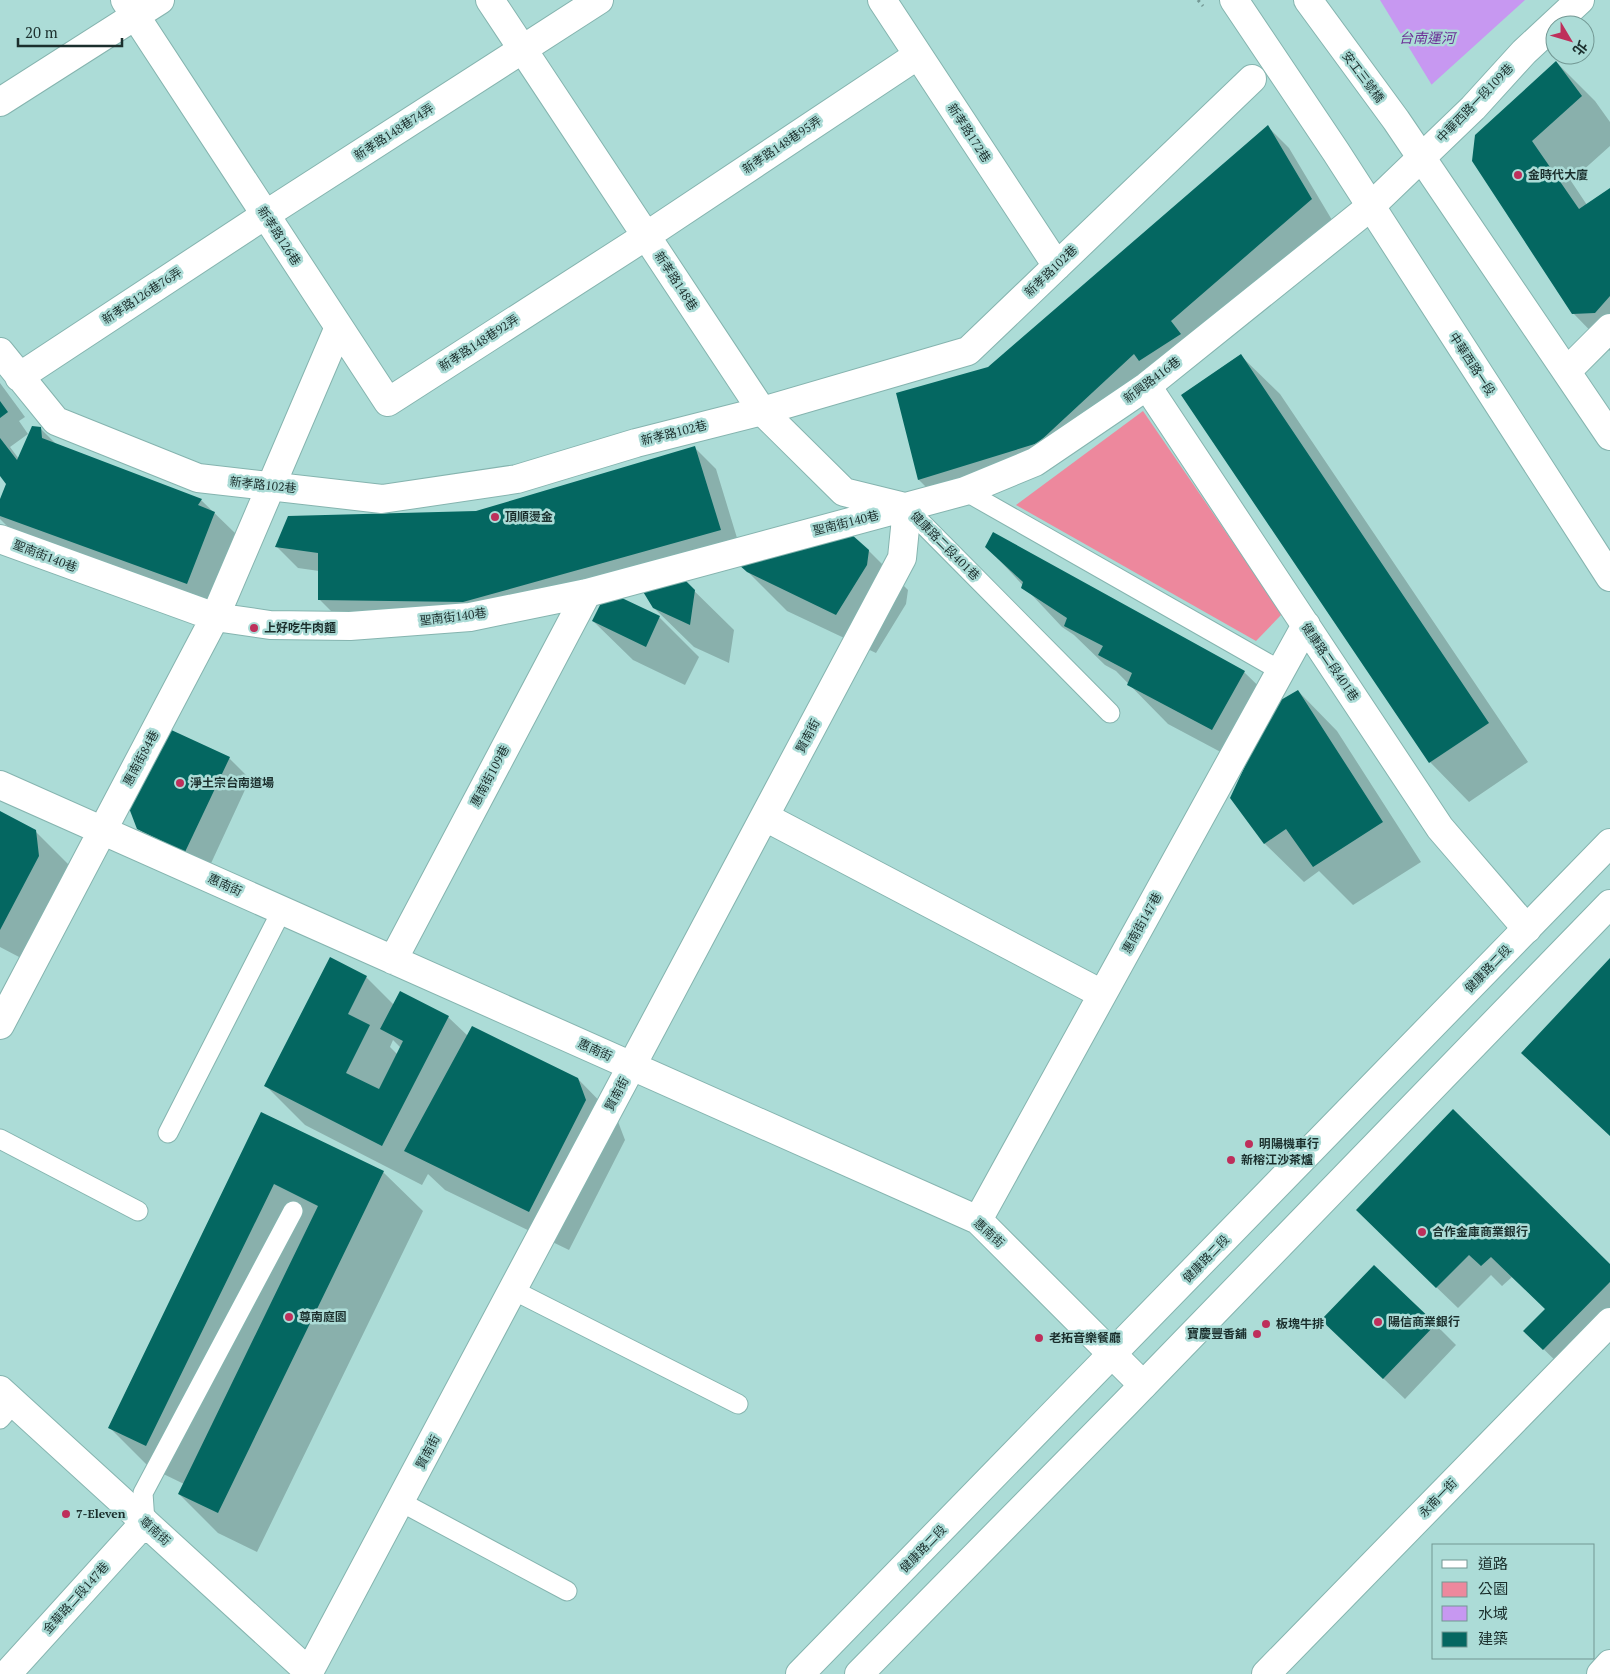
<svg xmlns="http://www.w3.org/2000/svg" width="1610" height="1674" viewBox="0 0 1610 1674" font-family="'PT Serif','Noto Sans TC',serif">
<style>
.green{fill:#ed889d}
.water{fill:#c798f1}
.pier{fill:#acdcd7}
.shadow{fill:#0003;fill-rule:evenodd}
.building{fill:#046761}
.lines{fill:none;stroke-linecap:round;stroke-linejoin:round}
.service-casing{stroke:#85b4af;stroke-width:21}
.minor-casing{stroke:#85b4af;stroke-width:30}
.tertiary-casing{stroke:#85b4af;stroke-width:30}
.primary-casing{stroke:#85b4af;stroke-width:30}
.path{stroke:#749995;stroke-width:3;stroke-dasharray:2.5 4;stroke-linecap:butt}
.service{stroke:#fff;stroke-width:19}
.minor{stroke:#fff;stroke-width:28}
.tertiary{stroke:#fff;stroke-width:28}
.primary{stroke:#fff;stroke-width:28}
.poi-dot{fill:#be2f5b;stroke:#acdcd7;stroke-width:2}
.labels{text-anchor:middle;stroke-width:5;stroke-linejoin:round;paint-order:stroke}
.street-label{font-size:12px;fill:#1b2f2d;stroke:#acdcd7}
.poi-label{font-size:12px;font-weight:bold;fill:#1b2f2d;stroke:#acdcd7;text-anchor:start}
.water-label{font-size:14px;font-style:italic;fill:#6c3197;stroke:#acdcd7}
</style>
<rect width="100%" height="100%" fill="#acdcd7"/>
<path class="green" d="M1143,411l139,203 -26,27 -240,-136z"/>
<path class="water" d="M1356,0h169l-106,96z"/>
<path class="pier" d="M1353,0h27l53,87 -12,11h-4z"/>
<path class="shadow" d="M1556,62l39,39 15,21v24l-39,35 16,24 23,-15v161l-37,-38 -100,-152z
M1268,127l21,21 43,72 -177,155 -96,88 -119,38 -21,-21 -21,-86 90,-26z
M1240,355l40,39 248,368 -59,40 -39,-40 -248,-367z
M0,383l25,34 -6,4 9,13 -18,13 9,12 21,-31 16,16 145,56 35,34 -28,70 -192,-69 -16,-16v-17l8,-18 -8,-10z
M695,448l21,21 25,82 -256,72 -145,-3 -21,-21v-28l-21,-3 -21,-21 199,-35z
M987,547l257,125 33,32 21,-13 39,40 84,131 -68,43 -34,-34 -15,11 -40,-39 -17,-77 -79,-42 -52,-53 -11,-6 -31,-30 -12,-8z
M868,550l40,40 -2,14 -30,49 -89,-42 -46,-46z
M680,577l54,53 -5,33 -35,-16 -40,-39z
M607,592l52,25 40,40 -14,28 -52,-25 -40,-39z
M168,729l61,29 21,21 -43,93 -48,-23 -21,-21z
M0,813l35,18 40,40 -35,97 -40,-21z
M366,977l28,28 54,12 20,19 110,43 39,40 8,21 -56,110 -124,-60 -17,-16 -6,11 -117,-60 -39,-39zM393,1040l8,8 -3,7 -8,-8z
M262,1113l121,59 40,39 -166,341 -39,-19 -39,-39 5,-10 -35,-17 -40,-40z
M1378,1231l232,34v59l-45,46 -40,-39 21,-22 -34,-32 -10,9 -11,-11 -33,33z
M1435,1324l21,21 -51,54 -61,-58z"/>
<path class="building" d="M1556,61l26,35 -50,45 47,68 31,-21v108l-15,17 -23,1 -100,-153 3,-26z
M1268,125l44,74 -141,122 10,13 -42,27 -5,-7 -96,89 -120,37 -22,-87 92,-26z
M1241,354l248,369 -60,40 -248,-368z
M0,401l8,11 -8,6z
M32,426l9,1 1,11 160,61 -4,6 17,7 -28,72 -187,-68v-17l6,-15 -6,-8v-38l17,22z
M695,446l26,84 -258,72 -145,-2v-47l-43,-6 13,-31 188,-5z
M993,532l252,139 -33,59 -85,-45 5,-12 -34,-18 5,-9 -39,-20 3,-8 -46,-30 2,-6 -38,-35z
M851,534l18,16 -2,15 -31,50 -89,-43 -9,-8z
M681,576l14,14 -5,35 -37,-17 -11,-18z
M607,591l53,25 -14,31 -54,-26z
M1298,690l85,132 -70,45 -27,-38 -22,15 -34,-46 44,-94z
M167,728l63,29 -45,95 -48,-23 -8,-21z
M0,811l36,19 3,26 -39,74z
M330,957l37,19 -19,38 22,11 -24,48 33,16 24,-48 -23,-12 20,-38 49,25 -67,130 -118,-60z
M1610,958v178l-89,-83z
M472,1026l106,52 8,22 -57,112 -125,-61z
M1453,1109l157,155v18l-67,68 -20,-19 22,-22 -54,-52 -10,9 -12,-11 -33,33 -80,-78z
M261,1112l123,59 -166,342 -40,-19 140,-288 -44,-22 -128,262 -38,-18z
M1374,1265l62,59 -53,55 -62,-59z"/>
<g class="lines">
<g class="service-casing">
<path id="service" d="M965,491l316,180
M907,508l203,205
M168,1133l114,-223
M0,1139l138,72
M513,1290l225,114
M0,1419l14,-16
M401,1502l166,89
M145,1522l-2,-29 150,-282"/>
</g>
<g class="minor-casing">
<path id="minor" d="M125,0l263,402 258,-166 272,-181
M490,0l272,411 82,81 61,15
M882,0l175,266
M0,102l160,-102
M0,352l56,69 142,57 184,21 135,-20 119,-36 126,-32 206,-60 284,-272
M1567,371l43,-43
M19,377l246,-162 334,-215
M1147,386l293,442 87,101
M0,539l215,78 55,8 80,1 120,-9 117,-24 378,-102 70,-29 112,-76 223,-179 103,-99 51,-56 56,-52
M0,785l978,435 165,165
M765,817l337,177
M393,960l194,-367
M0,1025l215,-408 124,-290
M978,1220l328,-595
M0,1390l309,282
M7,1674l138,-152
M308,1674l594,-1116 5,-50
M1266,1674l344,-352
M1601,1674l9,-10"/>
</g>
<g class="tertiary-casing">
<path id="tertiary" d="M800,1674l810,-831
M859,1674l266,-270 485,-500"/>
</g>
<g class="primary-casing">
<path id="primary" d="M1234,0l102,152 274,425
M1308,0l88,120 214,316"/>
</g>
<path class="path" d="M1198,0l5,6"/>
<use href="#service" class="service"/>
<use href="#minor" class="minor"/>
<use href="#tertiary" class="tertiary"/>
<use href="#primary" class="primary"/>
</g>
<g class="poi-dot">
<circle cx="1518" cy="175" r="5"/>
<circle cx="495" cy="517" r="5"/>
<circle cx="254" cy="628" r="5"/>
<circle cx="180" cy="783" r="5"/>
<circle cx="1249" cy="1144" r="5"/>
<circle cx="1231" cy="1160" r="5"/>
<circle cx="1422" cy="1232" r="5"/>
<circle cx="289" cy="1317" r="5"/>
<circle cx="1378" cy="1322" r="5"/>
<circle cx="1266" cy="1324" r="5"/>
<circle cx="1257" cy="1334" r="5"/>
<circle cx="1039" cy="1338" r="5"/>
<circle cx="66" cy="1514" r="5"/>
</g>
<g class="labels">
<g class="street-label">
<text transform="translate(1363 77) rotate(53)" y="4">安工三號橋</text>
<text transform="translate(1475 103) rotate(-46)" y="4">中華西路一段109巷</text>
<text transform="translate(394 132) rotate(-33)" y="4">新孝路148巷74弄</text>
<text transform="translate(969 133) rotate(57)" y="4">新孝路172巷</text>
<text transform="translate(782 145) rotate(-34)" y="4">新孝路148巷95弄</text>
<text transform="translate(279 236) rotate(57)" y="4">新孝路126巷</text>
<text transform="translate(1051 271) rotate(-44)" y="4">新孝路102巷</text>
<text transform="translate(676 281) rotate(57)" y="4">新孝路148巷</text>
<text transform="translate(142 296) rotate(-33)" y="4">新孝路126巷76弄</text>
<text transform="translate(479 343) rotate(-33)" y="4">新孝路148巷92弄</text>
<text transform="translate(1472 364) rotate(57)" y="4">中華西路一段</text>
<text transform="translate(1152 380) rotate(-37)" y="4">新興路416巷</text>
<text transform="translate(674 433) rotate(-14)" y="4">新孝路102巷</text>
<text transform="translate(263 485) rotate(6)" y="4">新孝路102巷</text>
<text transform="translate(846 523) rotate(-14)" y="4">聖南街140巷</text>
<text transform="translate(945 546) rotate(45)" y="4">健康路二段401巷</text>
<text transform="translate(45 556) rotate(21)" y="4">聖南街140巷</text>
<text transform="translate(453 617) rotate(-7)" y="4">聖南街140巷</text>
<text transform="translate(1330 662) rotate(56)" y="4">健康路二段401巷</text>
<text transform="translate(808 736) rotate(-62)" y="4">賢南街</text>
<text transform="translate(141 758) rotate(-62)" y="4">惠南街84巷</text>
<text transform="translate(490 776) rotate(-62)" y="4">惠南街109巷</text>
<text transform="translate(225 885) rotate(24)" y="4">惠南街</text>
<text transform="translate(1142 923) rotate(-61)" y="4">惠南街147巷</text>
<text transform="translate(1488 969) rotate(-46)" y="4">健康路二段</text>
<text transform="translate(595 1050) rotate(24)" y="4">惠南街</text>
<text transform="translate(617 1094) rotate(-62)" y="4">賢南街</text>
<text transform="translate(989 1233) rotate(42)" y="4">惠南街</text>
<text transform="translate(1206 1259) rotate(-46)" y="4">健康路二段</text>
<text transform="translate(428 1452) rotate(-62)" y="4">賢南街</text>
<text transform="translate(1438 1498) rotate(-46)" y="4">永南一街</text>
<text transform="translate(155 1531) rotate(42)" y="4">尊南街</text>
<text transform="translate(923 1549) rotate(-46)" y="4">健康路二段</text>
<text transform="translate(76 1598) rotate(-48)" y="4">金華路二段147巷</text>
</g>
<g class="poi-label">
<text x="1528" y="179">金時代大廈</text>
<text x="505" y="521">頂順燙金</text>
<text x="264" y="632">上好吃牛肉麵</text>
<text x="190" y="787">淨土宗台南道場</text>
<text x="1259" y="1148">明陽機車行</text>
<text x="1241" y="1164">新榕江沙茶爐</text>
<text x="1432" y="1236">合作金庫商業銀行</text>
<text x="299" y="1321">尊南庭園</text>
<text x="1388" y="1326">陽信商業銀行</text>
<text x="1276" y="1328">板塊牛排</text>
<text x="1247" y="1338" text-anchor="end">寶慶豐香舖</text>
<text x="1049" y="1342">老拓音樂餐廳</text>
<text x="76" y="1518">7-Eleven</text>
</g>
<g class="water-label">
<text x="1427" y="43">台南運河</text>
</g>
</g>
<rect x="1432" y="1544" width="162" height="115" fill="#acdcd7" stroke="#729793"/>
<rect x="1442" y="1560" width="25" height="8" fill="#ffffff" stroke="#729793"/>
<text x="1478" y="1569" font-size="15" fill="#1b2f2d">道路</text>
<rect x="1442" y="1582" width="25" height="15" fill="#ed889d" stroke="#729793"/>
<text x="1478" y="1594" font-size="15" fill="#1b2f2d">公園</text>
<rect x="1442" y="1606" width="25" height="15" fill="#c798f1" stroke="#729793"/>
<text x="1478" y="1619" font-size="15" fill="#1b2f2d">水域</text>
<rect x="1442" y="1632" width="25" height="15" fill="#046761" stroke="#729793"/>
<text x="1478" y="1644" font-size="15" fill="#1b2f2d">建築</text>
<g transform="translate(1570 40) rotate(128)"><circle r="24" fill="#acdcd7" stroke="#729793"/>
<path d="M0-4L9 19L0 12L-9 19Z" fill="#be2f5b"/>
<text y="-8" font-size="14" font-weight="bold" text-anchor="middle" fill="#1b2f2d">北</text>
</g>
<path d="M18 38v8h104v-8" fill="none" stroke="#1b2f2d" stroke-width="2.5"/>
<text x="25" y="38" font-size="15" fill="#1b2f2d" stroke="#acdcd7" stroke-width="4" paint-order="stroke">20 m</text>
</svg>
